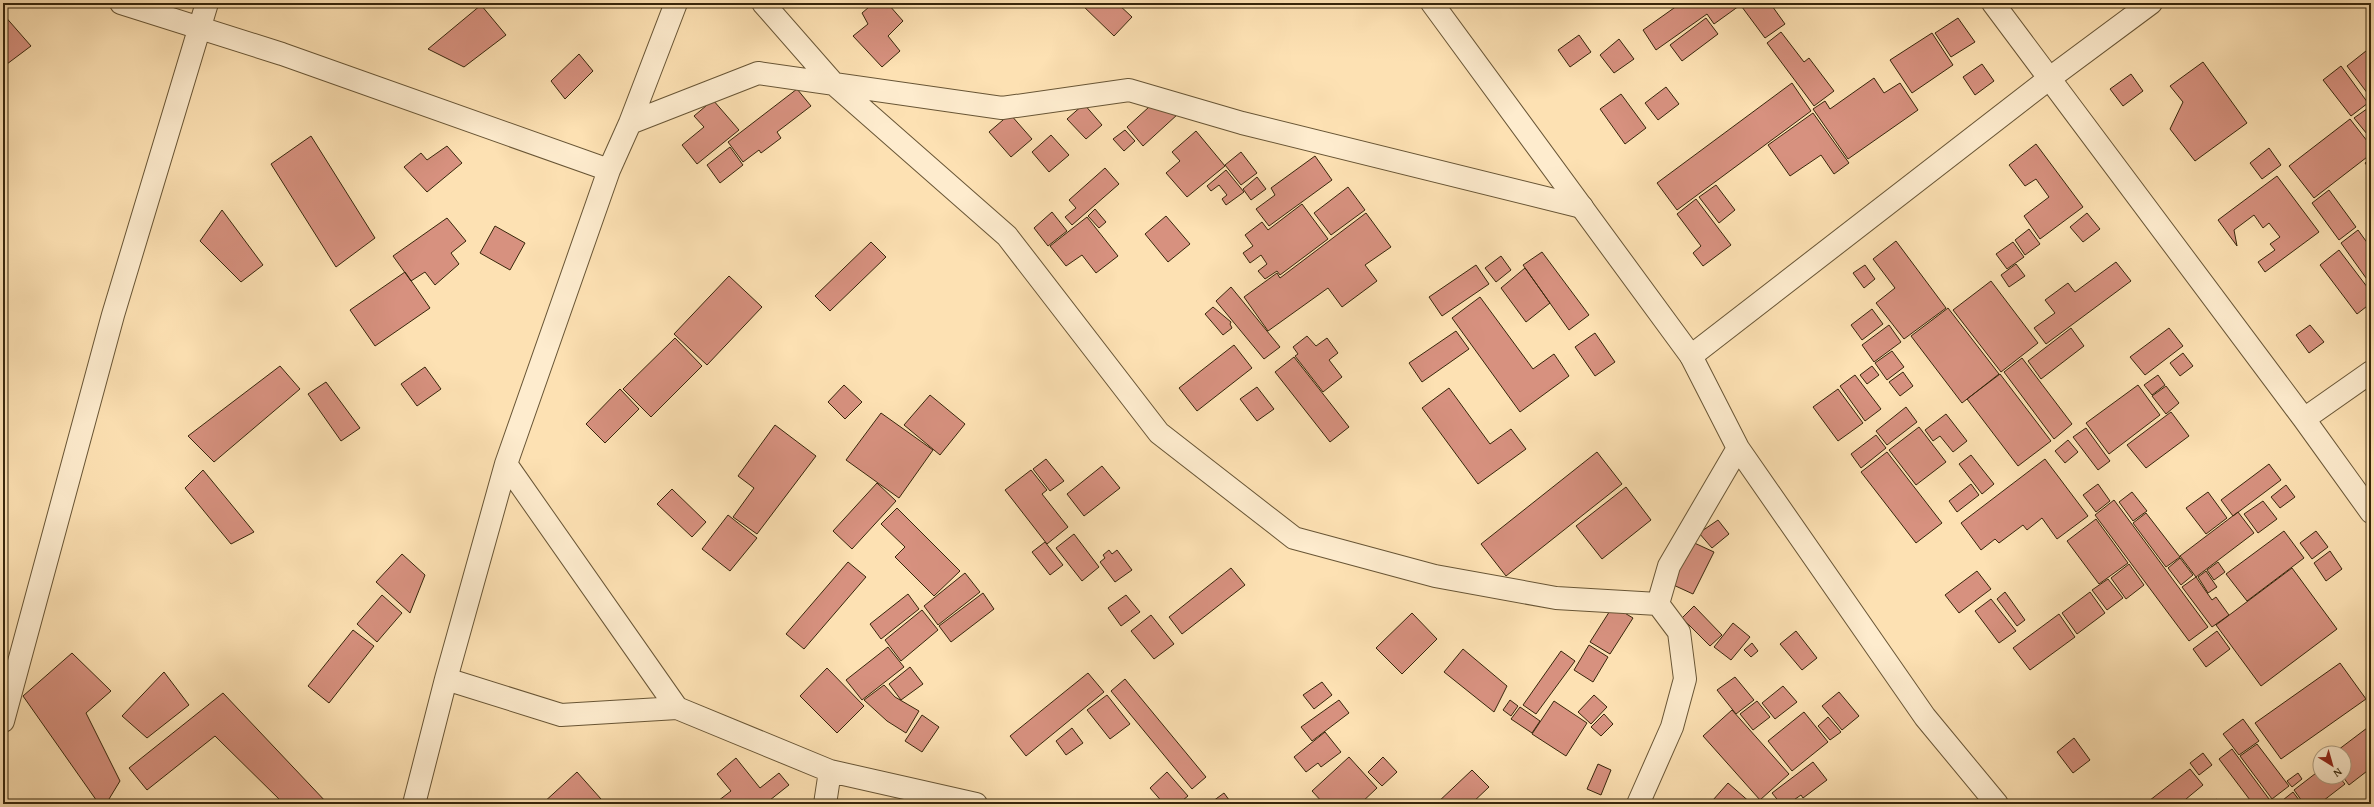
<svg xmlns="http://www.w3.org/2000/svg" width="2374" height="807" viewBox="0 0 2374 807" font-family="'Gentium Book Plus',serif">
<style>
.building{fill:#d7917f;stroke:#37260b}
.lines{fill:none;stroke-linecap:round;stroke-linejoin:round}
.minor-casing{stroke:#685535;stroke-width:24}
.tertiary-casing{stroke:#685535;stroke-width:24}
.minor{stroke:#feecce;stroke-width:22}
.tertiary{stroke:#feecce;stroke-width:22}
</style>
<rect width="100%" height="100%" fill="#fde1b3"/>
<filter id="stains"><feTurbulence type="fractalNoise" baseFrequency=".005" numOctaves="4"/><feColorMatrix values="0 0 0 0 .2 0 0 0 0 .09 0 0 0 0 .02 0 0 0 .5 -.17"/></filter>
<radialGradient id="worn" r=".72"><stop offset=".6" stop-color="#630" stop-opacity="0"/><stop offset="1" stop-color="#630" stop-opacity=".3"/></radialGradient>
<path class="building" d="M867,3h24l-2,2 14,16 -15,15 12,15 -18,16 -29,-31 15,-12 -6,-11 7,-6z
M1080,3h37l15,14 -18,19z
M1681,3h56l2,3 -25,18 -7,-10 -51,36 -13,-20z
M1739,3h31l15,21 -20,14z
M481,5l25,30 -42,32 -36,-18z
M3,14l28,32 -28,21z
M1706,18l12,16 -36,27 -12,-16z
M1958,18l17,24 -24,15 -16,-24z
M1781,32l23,30 5,-4 25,33 -20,15 -47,-63z
M1932,33l21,32 -41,28 -22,-33z
M1579,35l12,17 -21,15 -12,-17z
M1619,39l15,20 -20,14 -14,-18z
M2371,47v51l-24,-32z
M579,54l14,17 -28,28 -14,-18z
M2203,62l44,61 -52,38 -25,-32 13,-27 -13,-16z
M1982,64l12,17 -19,14 -12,-18z
M2341,66l27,37 -17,13 -28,-36z
M2131,74l12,17 -20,15 -13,-17z
M1874,78l10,15 16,-10 18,27 -70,49 -35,-50 12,-8 5,8z
M1792,83l19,28 -134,99 -20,-27z
M1666,87l13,17 -21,16 -13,-17z
M797,89l14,17 -34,26 4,6 -20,15 -2,-3 -16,12 -15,-20z
M1621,94l25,34 -21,16 -25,-35z
M713,100l26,30 -42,34 -15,-19 22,-18 -10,-11z
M1144,102l34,12 -35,32 -16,-19 22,-20z
M1084,104l18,21 -16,14 -19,-20z
M2371,106v25l-4,3 -13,-16z
M1813,113l36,50 -15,11 -13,-19 -31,21 -22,-31z
M1010,114l22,25 -21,18 -22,-25z
M2350,119l21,27v8l-57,44 -25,-32z
M1125,130l10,11 -11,10 -11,-12z
M1196,131l29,35 -38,31 -21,-24 14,-12 -8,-9z
M1051,135l18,20 -20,17 -17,-20z
M311,136l64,102 -39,29 -65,-103z
M2036,144l47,63 -43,32 -16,-23 25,-19 -13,-18 -11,7 -16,-21z
M447,146l15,17 -35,29 -23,-25 17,-14 6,7z
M730,147l13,18 -23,18 -13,-18z
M2269,148l12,17 -19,14 -12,-16z
M1241,152l16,21 -16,12 -16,-20z
M1315,156l17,24 -63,46 -13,-17 19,-14 -4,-7z
M2371,158v13l-6,-8z
M1105,168l14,16 -47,41 -7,-8 11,-9 -7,-8z
M1226,170l18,22 -18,13 -4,-6 5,-4 -8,-10 -8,6 -4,-5z
M2277,176l42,56 -54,40 -7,-10 17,-12 -5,-6 10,-7 -11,-14 -6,5 -9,-13 -20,15 3,16 -19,-26z
M1257,177l9,12 -15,11 -8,-11z
M1716,185l19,25 -16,13 -20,-26z
M1348,187l17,23 -34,25 -17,-22z
M2329,190l27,37 -17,13 -27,-37z
M1696,199l35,46 -28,21 -10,-13 8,-7 -24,-32z
M1302,204l26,35 -48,36 -3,-4 -12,8 -7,-8 9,-7 -6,-9 -11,8 -7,-10 10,-7 -8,-11 17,-13 6,8z
M1095,209l11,13 -7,6 -11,-12z
M222,210l41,55 -22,17 -41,-41z
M1052,212l15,19 -19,15 -14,-18z
M1366,213l25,34 -26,18 12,16 -35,26 -14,-19 -60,43 -24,-34 33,-24 3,5z
M2087,213l13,16 -17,13 -13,-15z
M1166,216l24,28 -22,18 -23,-28z
M1087,217l31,39 -22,17 -14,-18 -16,11 -16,-20z
M447,218l19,23 -15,12 8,11 -24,21 -10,-13 -14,9 -18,-25z
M495,226l30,17 -15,27 -30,-17z
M2029,229l11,15 -15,11 -10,-15z
M2358,230l13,18v37l-30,-42z
M1896,241l50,67 -42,31 -28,-36 19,-15 -22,-29z
M871,242l15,15 -56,54 -15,-15z
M2013,242l11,15 -17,12 -11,-15z
M2339,250l32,42v11l-14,11 -37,-49z
M1542,252l47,63 -20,15 -46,-65z
M1501,256l10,14 -15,12 -11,-14z
M2116,262l15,19 -85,63 -12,-16 21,-15 -10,-13 23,-17 7,9z
M2016,264l9,12 -16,11 -8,-12z
M1476,265l13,19 -47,32 -13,-19z
M1865,265l10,14 -11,9 -11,-15z
M1525,268l25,35 -24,19 -25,-34z
M405,272l25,36 -55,38 -25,-36z
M729,276l33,31 -55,58 -33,-31z
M1991,281l47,62 -37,29 -48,-62z
M1231,287l49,60 -16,12 -48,-58z
M1480,297l53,72 21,-15 15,22 -49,36 -68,-94z
M1213,307l18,15 -1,2 2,4 -9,7 -18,-21z
M1948,308l51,66 -37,29 -51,-67z
M1872,309l11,15 -21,16 -11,-15z
M1889,325l12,17 -27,20 -12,-17z
M2310,325l14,17 -15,11 -13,-18z
M2071,328l13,18 -43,33 -13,-18z
M2169,328l14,18 -38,29 -15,-18z
M1456,331l13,18 -47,33 -13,-19z
M1595,333l20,29 -20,14 -20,-29z
M1307,336l9,10 11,-8 11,15 -9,7 13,17 -19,15 -28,-36 3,-2 -5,-7z
M675,338l27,28 -51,51 -28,-28z
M1234,345l18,23 -55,43 -18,-23z
M1892,351l12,16 -17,13 -12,-17z
M2183,353l10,13 -13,10 -10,-13z
M1294,357l55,70 -19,15 -55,-70z
M2022,358l50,66 -18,15 -50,-67z
M280,366l20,23 -86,73 -26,-26z
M1872,366l7,9 -12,9 -7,-9z
M425,367l16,22 -24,17 -16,-22z
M1903,372l10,14 -13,10 -11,-14z
M2000,374l51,67 -33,25 -51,-67z
M1855,375l26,34 -16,12 -25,-35z
M2158,375l7,10 -13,10 -8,-10z
M326,382l34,46 -19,13 -33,-47z
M844,385l18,17 -17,17 -17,-17z
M2138,385l22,30 -51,39 -23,-31z
M2166,386l13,17 -13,11 -14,-18z
M1257,387l17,22 -17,12 -17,-22z
M1449,388l41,56 21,-15 15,20 -48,35 -56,-76z
M620,389l19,20 -34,34 -19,-19z
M1838,389l25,34 -25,18 -25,-34z
M930,395l35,29 -25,31 -36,-30z
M1906,407l11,15 -30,23 -11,-14z
M2171,412l18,24 -43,32 -19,-23z
M881,413l52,37 -34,48 -53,-38z
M1946,414l21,27 -14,11 -13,-16 -7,5 -8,-11z
M775,425l41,31 -59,78 -24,-17 21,-29 -16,-12z
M1919,427l27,35 -30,23 -27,-35z
M2086,428l24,33 -12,9 -25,-33z
M1876,435l10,13 -25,20 -10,-14z
M2068,440l10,12 -13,11 -10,-12z
M1597,452l25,32 -116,92 -25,-32z
M1887,452l55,71 -26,20 -55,-71z
M1971,455l23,29 -12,10 -23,-30z
M1046,459l18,22 -14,10 -17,-22z
M2045,459l43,57 -31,23 -15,-21 -15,12 -4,-5 -24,18 -4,-4 -14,11 -20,-27z
M2269,464l12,16 -48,36 -12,-16z
M1102,466l18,22 -36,28 -17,-22z
M203,470l51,62 -23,12 -46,-56z
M1031,470l16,20 -5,4 26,33 -21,17 -42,-54z
M877,483l19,18 -44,48 -19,-18z
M1971,484l8,11 -22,17 -8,-11z
M2098,484l12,17 -14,11 -13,-17z
M2286,485l9,12 -15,11 -9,-11z
M1626,487l25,33 -49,39 -26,-33z
M672,489l34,33 -14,15 -35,-33z
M2132,492l15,19 -14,10 -14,-19z
M2208,492l19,26 -21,16 -20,-26z
M2114,500l94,127 -19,14 -94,-126z
M2263,501l14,18 -19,14 -14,-19z
M897,508l63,63 -26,25 -39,-39 10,-10 -24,-23z
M2238,512l16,21 -58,44 -16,-21z
M2146,513l34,44 -14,10 -33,-44z
M728,515l29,23 -27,33 -28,-22z
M2096,519l32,44 -29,21 -32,-43z
M1718,520l11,14 -17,14 -13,-15z
M2284,531l20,27 -57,43 -21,-27z
M2316,531l12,16 -16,12 -12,-16z
M1074,534l25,33 -17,14 -26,-33z
M1690,541l24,11 -21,42 -24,-11z
M1045,542l18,23 -13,10 -18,-23z
M1109,550l3,4 5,-4 15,20 -17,12 -15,-20 5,-4 -2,-3z
M2330,551l12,18 -16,12 -12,-18z
M402,554l23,21 -15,38 -34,-31z
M2180,558l13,17 -12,10 -13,-17z
M848,562l18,15 -62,72 -18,-15z
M2218,562l7,10 -11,8 -7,-10z
M2129,564l15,21 -18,14 -15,-21z
M1231,568l14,17 -63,49 -13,-17z
M2292,568l45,61 -76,57 -45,-61z
M1977,571l14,18 -32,24 -14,-18z
M2206,571l11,16 -9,6 -10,-16z
M965,573l15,19 -42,33 -14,-19z
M2196,577l16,23 4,-3 13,18 -17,12 -30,-40z
M2108,579l15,19 -16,12 -15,-20z
M2005,592l20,28 -8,6 -20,-27z
M2090,592l15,21 -28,21 -15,-21z
M983,593l11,16 -43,33 -12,-16z
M908,594l11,15 -38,30 -11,-15z
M382,595l20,18 -25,29 -20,-18z
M1126,595l14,17 -19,14 -13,-18z
M1991,599l25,32 -17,12 -24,-32z
M1613,606l20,12 -23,36 -20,-12z
M1694,606l28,29 -12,11 -28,-28z
M922,610l16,20 -37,31 -16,-21z
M1412,613l25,26 -35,35 -26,-26z
M2059,614l16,23 -45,33 -17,-22z
M1151,615l23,29 -20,15 -23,-28z
M1733,623l17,14 -19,23 -17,-13z
M353,630l21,16 -45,57 -21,-17z
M1796,631l21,27 -15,12 -22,-26z
M2217,631l13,18 -24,18 -13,-18z
M1752,643l6,8 -7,6 -7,-7z
M1589,645l19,12 -15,25 -19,-12z
M888,647l16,20 -42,33 -16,-20z
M1463,649l44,37 -13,26 -50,-40z
M1561,651l14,10 -39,53 -13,-9z
M72,653l39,38 -25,22 34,68 -14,23h-7l-76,-108z
M2340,663l26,36 -85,60 -26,-36z
M910,667l13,17 -22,16 -12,-16z
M827,668l37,38 -27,27 -37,-37z
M164,672l25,33 -42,33 -25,-22z
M1088,673l16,19 -78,64 -16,-20z
M1735,677l19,23 -18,14 -19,-24z
M1125,679l81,98 -14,12 -81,-98z
M1322,682l10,13 -18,14 -11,-14z
M884,685l11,12 24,14 -13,22 -19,-12 -23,-21z
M1783,686l14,16 -22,17 -13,-16z
M1839,692l20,24 -17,14 -20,-24z
M223,693l105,111h-44l-69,-68 -68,54 -18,-22z
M1107,695l23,29 -20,15 -23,-29z
M1594,695l13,12 -16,17 -13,-12z
M1339,700l10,13 -37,28 -11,-14z
M1510,700l8,6 -7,10 -8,-6z
M1554,701l33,22 -21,33 -34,-22z
M1757,701l13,16 -17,13 -13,-16z
M1520,707l20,14 -8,12 -21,-14z
M1732,710l57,64 -29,26 -57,-64z
M1804,712l24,30 -36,29 -24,-30z
M1604,714l9,10 -12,12 -10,-9z
M922,715l17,12 -17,25 -17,-11z
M1828,717l13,15 -11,8 -12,-14z
M2243,719l16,22 -20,14 -16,-21z
M2371,725v43l-22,17 -6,-8 1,-24h-10z
M1072,728l11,15 -17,12 -10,-14z
M1325,732l16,20 -20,15 -3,-4 -12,9 -12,-15z
M2074,738l16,22 -17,13 -16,-21z
M2257,744l32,42 -17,13 -32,-43z
M2232,749l40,54 -2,1h-17l-34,-45z
M2203,753l9,12 -13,10 -9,-12z
M1349,757l28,31 -17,16h-36l-12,-13z
M1383,757l14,15 -15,14 -14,-14z
M736,758l24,30 19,-15 10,12 -24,19h-51l17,-13 -14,-17z
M1813,762l14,18 -24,18 -2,-3 -13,9h-7l-9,-11z
M1598,764l13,6 -10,25 -14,-6z
M2190,769l13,16 -23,19h-35z
M1472,770l17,17 -18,17h-35z
M2320,770v7h19l6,7 -26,20h-15l-10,-14z
M577,772l24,27 -6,5h-53z
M1167,772l21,24 -10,8h-14l-14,-16z
M2298,773l4,6 -10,8 -5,-6z
M1728,783l24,21h-34l-5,-4z
M2293,792l9,12h-24z
M1224,793l8,11h-23z
M2217,799l3,5h-9z"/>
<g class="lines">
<g class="minor-casing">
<path id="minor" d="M121,3l161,51 327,116
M763,3l71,81 173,152 152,197 135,105 141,38 121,22 102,6
M1993,3l311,416 67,93
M630,123l128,-50 244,35 127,-18 113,33 340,84
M1691,356l47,92 187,269 72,87
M2304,419l67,-47
M506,464l171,244
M446,679l115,36 116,-7 153,63 146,33
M3,721l110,-406 94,-312
M414,804l32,-125 60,-215 103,-294 21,-47 46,-120
M825,804l5,-33
M1638,804l34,-77 13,-48 -6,-47 -21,-28 11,-38 69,-118"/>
</g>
<g class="tertiary-casing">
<path id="tertiary" d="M1432,3l259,353 359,-278 101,-75"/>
</g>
<use href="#minor" class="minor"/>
<use href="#tertiary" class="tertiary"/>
</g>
<rect width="2374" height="807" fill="none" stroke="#fde1b3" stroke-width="16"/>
<rect x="4" y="4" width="2366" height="799" fill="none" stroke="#37260b" stroke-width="2"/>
<rect x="8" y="8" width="2358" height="791" fill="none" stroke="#37260b"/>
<g transform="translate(2332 765) rotate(143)"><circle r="19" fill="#feecce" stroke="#ae9d80"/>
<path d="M0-3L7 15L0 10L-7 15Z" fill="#8f2418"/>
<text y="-6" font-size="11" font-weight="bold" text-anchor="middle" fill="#37260b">N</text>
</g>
<rect width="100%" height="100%" filter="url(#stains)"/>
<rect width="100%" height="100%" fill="url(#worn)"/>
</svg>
